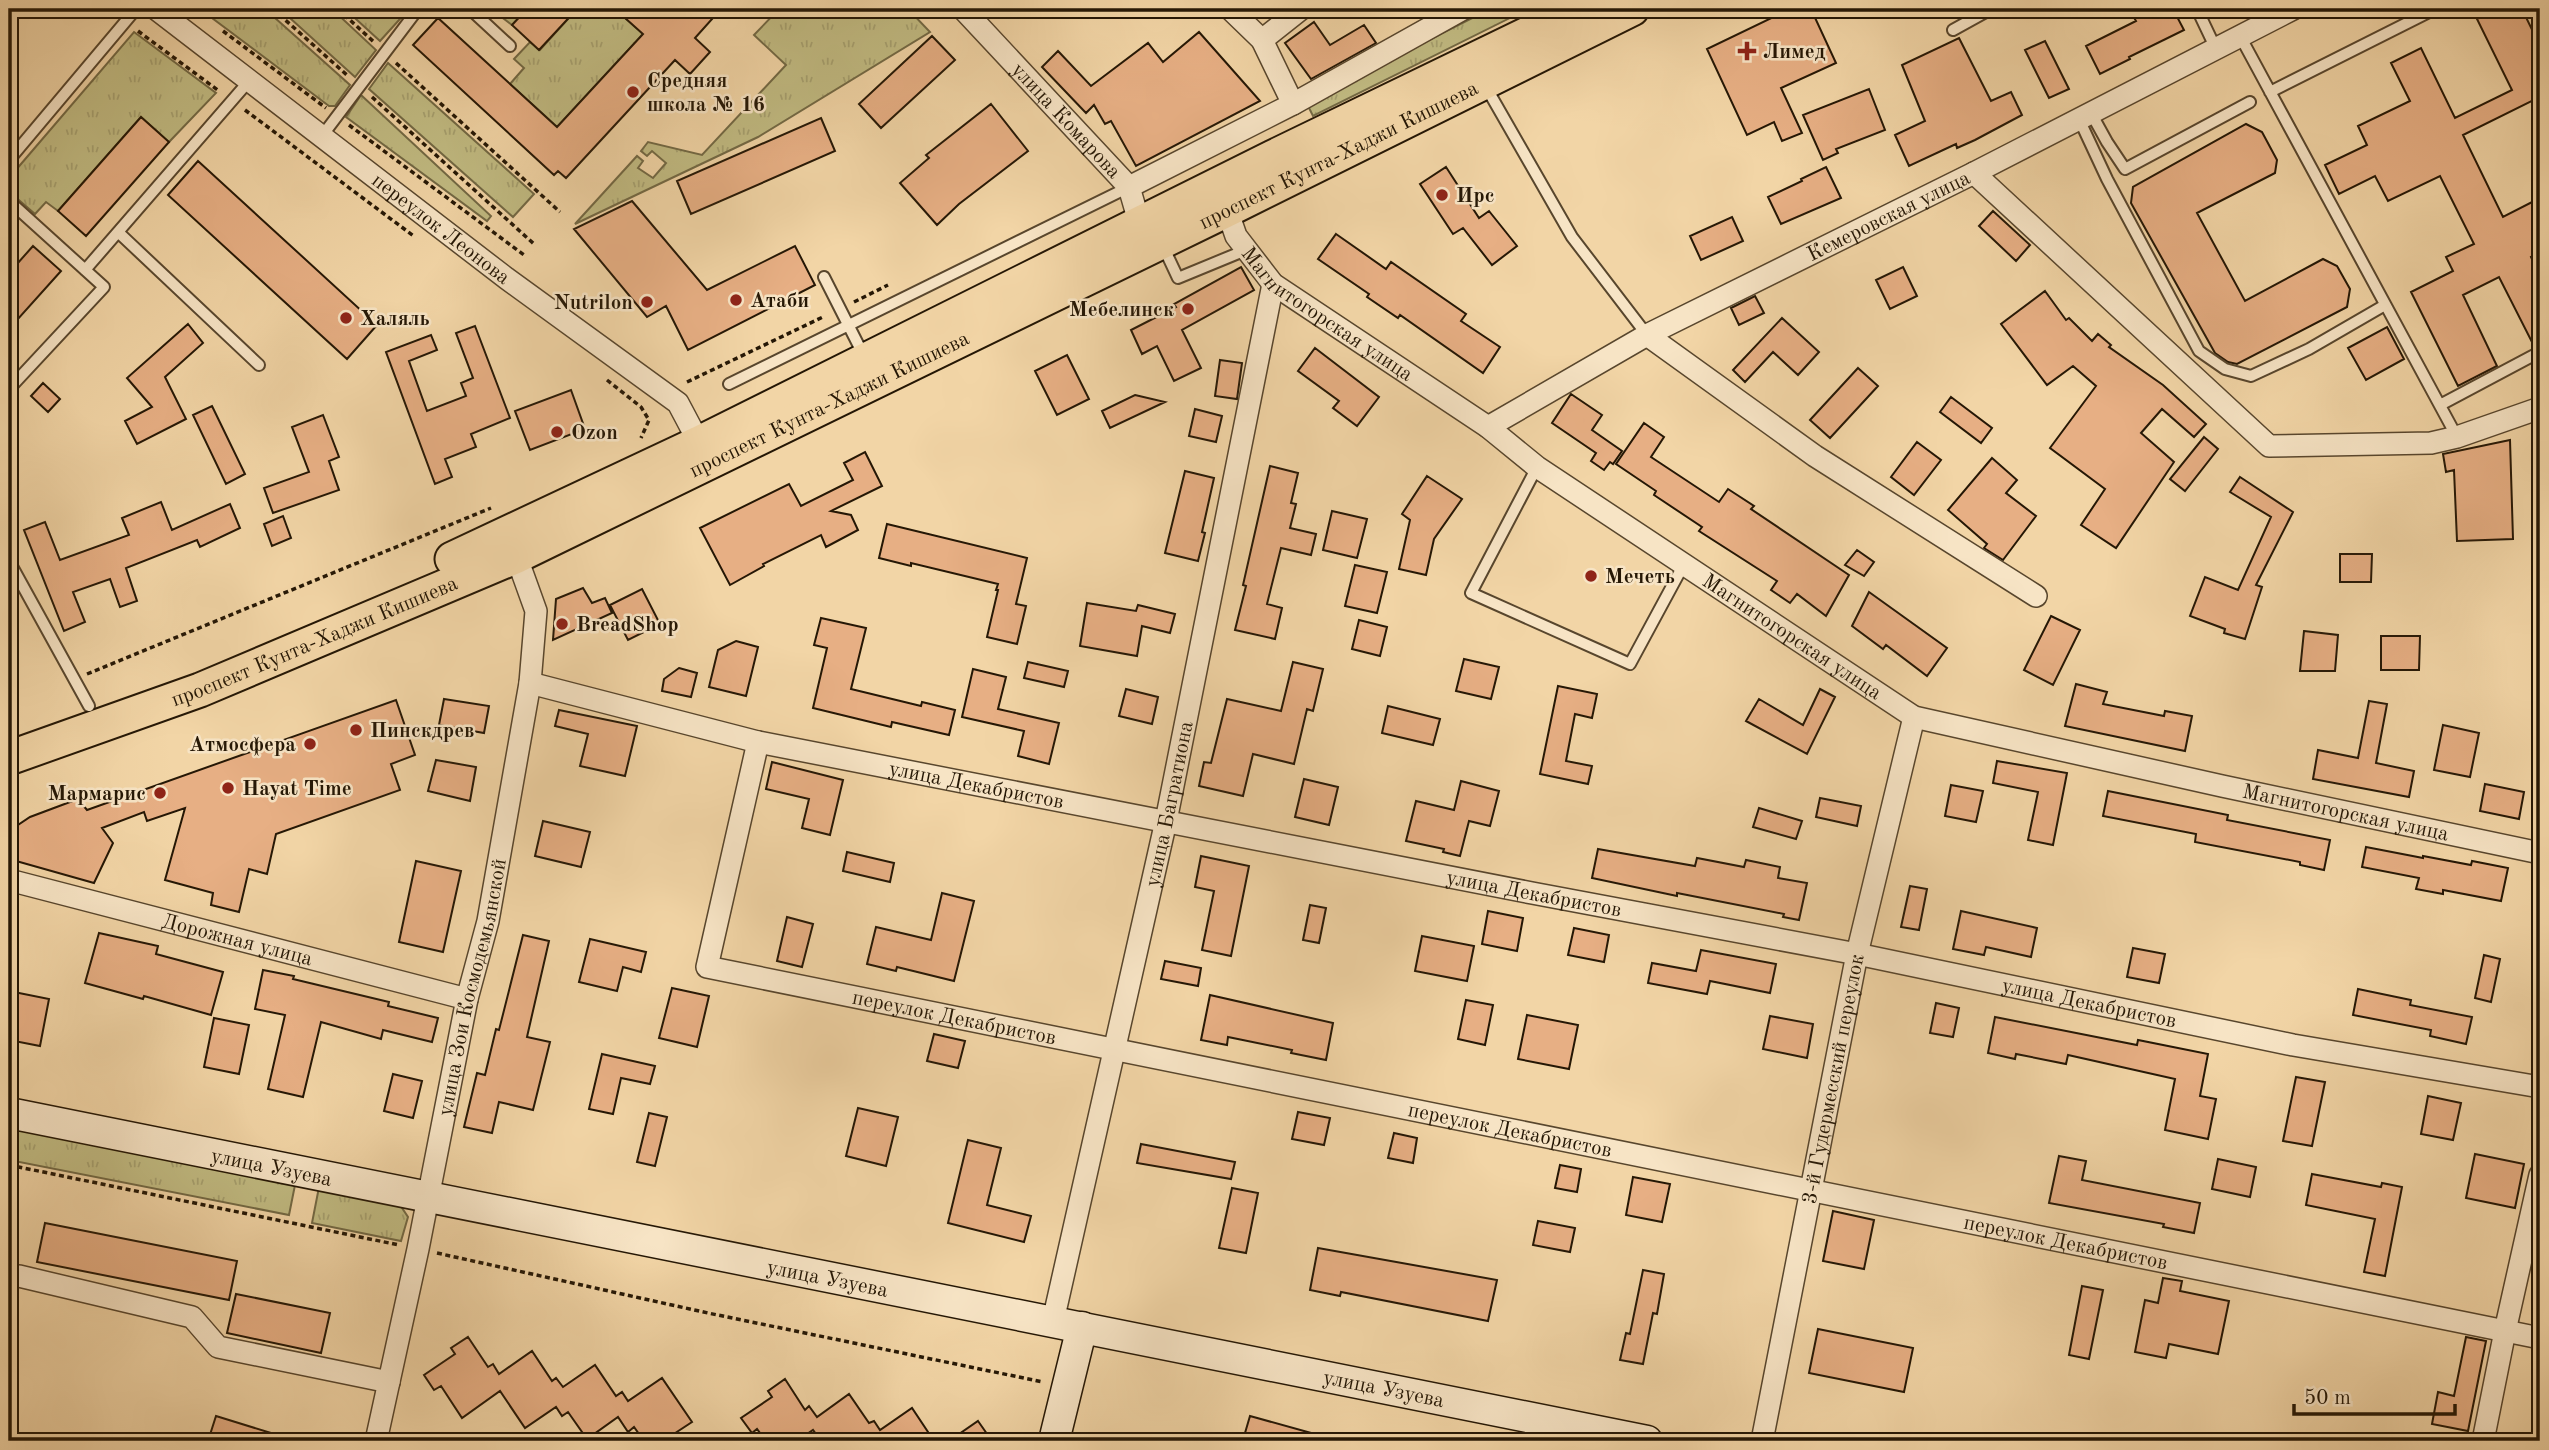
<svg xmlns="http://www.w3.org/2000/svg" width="2549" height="1450" viewBox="0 0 2549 1450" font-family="'Old Standard TT',serif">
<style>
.grass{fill:url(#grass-tufts);stroke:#736944;stroke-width:2}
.building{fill:#e7af84;stroke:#251705;stroke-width:2}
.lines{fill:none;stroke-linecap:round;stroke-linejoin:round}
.lane-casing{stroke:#58462d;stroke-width:14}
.street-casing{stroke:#58462d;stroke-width:24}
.secondary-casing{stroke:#251705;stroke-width:33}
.primary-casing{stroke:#251705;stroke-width:37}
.path{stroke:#251705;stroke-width:3.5;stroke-dasharray:5 3.5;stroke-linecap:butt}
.lane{stroke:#f7e4c5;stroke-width:10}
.street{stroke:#f7e4c5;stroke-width:21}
.secondary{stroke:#f7e4c5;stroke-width:30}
.primary{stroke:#f2d5a6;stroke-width:33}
.poi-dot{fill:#8f2418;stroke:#f7e4c5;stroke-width:2.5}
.labels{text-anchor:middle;stroke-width:5;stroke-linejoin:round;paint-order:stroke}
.poi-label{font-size:21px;font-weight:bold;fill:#251705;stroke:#f7e4c5;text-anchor:start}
.street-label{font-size:21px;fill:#251705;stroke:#f7e4c5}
</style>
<defs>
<pattern id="grass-tufts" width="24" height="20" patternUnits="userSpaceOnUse" patternTransform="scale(1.75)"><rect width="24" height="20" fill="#c1bb82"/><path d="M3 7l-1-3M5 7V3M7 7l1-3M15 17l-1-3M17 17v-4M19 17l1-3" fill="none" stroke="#a6a06f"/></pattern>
</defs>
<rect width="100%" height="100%" fill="#f2d5a6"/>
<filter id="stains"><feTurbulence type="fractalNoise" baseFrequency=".00286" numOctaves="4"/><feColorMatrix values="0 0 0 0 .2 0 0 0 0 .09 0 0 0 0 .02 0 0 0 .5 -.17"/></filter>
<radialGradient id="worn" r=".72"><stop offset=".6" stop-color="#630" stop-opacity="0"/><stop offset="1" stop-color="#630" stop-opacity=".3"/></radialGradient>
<path class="grass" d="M200,9h65l85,76 -15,21h-6z
M280,9h52l44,41 -21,27z
M345,9h64l-29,32z
M491,9h36l-15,16z
M577,9h38l28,25 -86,93 -47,-43 14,-16 -10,-9 16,-17 10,8z
M779,9h129l22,23 -172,105 -183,87 62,-68 6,5 -5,7 15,10 13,-15 -14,-12 -5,5 -6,-5 7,-9 54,13 84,-90 -32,-30z
M1490,9h38l-215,107 -7,-14z
M134,32l82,61 -47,49 -28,-25 -83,94 -12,-9 -11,12 -22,-19 2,-24z
M388,63l146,131 -21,23 -144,-128z
M361,95l130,121 -4,5 -141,-104z
M9,1118l288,57 -8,40 -280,-55z
M320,1182l76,17 12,18 -7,24 -89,-18z"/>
<path class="building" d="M527,9h50l-38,41 -27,-25z
M615,9h106l-26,29 15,14 -20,22 -15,-14 -109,118 -8,-7 -4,4 -141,-130 25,-27 119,109 86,-93z
M1790,9h21l25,54 -55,25 21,45 -20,8 -8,-19 -27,13 -40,-86z
M2129,9h44l11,21 -55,27 1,2 -30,15 -14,-28 50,-25z
M2498,9h24l18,37v51l-77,38 40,82 37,-19v54l-9,5 9,19v68l-6,2 -35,-69 -36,18 34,71 -39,20 -47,-94 42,-21 -7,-14 28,-13 -34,-68 -52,25 -13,-25 -36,18 -14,-29 42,-20 -9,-19 52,-25 -19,-38 30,-15 34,70 57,-28 -35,-71z
M1314,22l16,23 34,-20 12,18 -65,36 -26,-36z
M1199,32l61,69 -124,65 -25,-45 -6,3 -11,-19 -8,8 -44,-46 16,-16 33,35 57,-43 15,19z
M932,36l23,24 -74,68 -22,-24z
M1959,38l32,63 20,-9 11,23 -47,25 -18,8 -1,-4 -47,22 -14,-31 30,-14 -23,-56z
M2045,41l24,48 -20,9 -24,-48z
M1869,89l16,41 -49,19 2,4 -15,7 -20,-45z
M991,104l37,47 -69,53 -22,21 -37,-42 29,-25 -3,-3z
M141,117l28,25 -83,94 -28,-25z
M821,118l14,33 -144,63 -14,-33z
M2246,124l16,8 15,28 -2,13 -78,40 48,88 78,-42 14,7 13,23 -3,18 -110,57 -9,-2 -13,-9 -84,-150 2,-16z
M198,161l179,164 -30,34 -179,-164z
M1446,167l33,51 10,-7 28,35 -25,19 -29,-37 -10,6 -33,-50z
M1826,167l15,31 -60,26 -13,-27 34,-16 -1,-2z
M632,201l75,89 88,-44 20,39 -127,65 -22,-44 -19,11 -73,-88z
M1993,211l37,34 -14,16 -37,-35z
M1732,217l11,24 -42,19 -11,-24z
M1336,234l50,35 5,-7 75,52 -5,7 39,26 -17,26 -83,-58 -2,3 -31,-21 2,-3 -51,-35z
M33,246l28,25 -52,58v-56z
M1241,267l13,23 -72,40 19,38 -27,13 -17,-35 -15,8 -11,-24 45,-23 -2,-3z
M1903,267l14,29 -27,13 -14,-29z
M2045,291l21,29 3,-2 23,23 6,-7 13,11 -2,2 54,38 43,39 -12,13 -32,-28 -21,24 33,29 -58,86 -35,-23 24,-36 -55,-41 46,-62 -23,-20 -26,19 -46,-61z
M1755,296l9,17 -25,12 -8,-17z
M1782,318l37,34 -21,23 -25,-23 -28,30 -12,-12z
M188,324l15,19 -38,34 21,42 -49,25 -12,-23 27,-14 -25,-29z
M475,326l35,92 -39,16 5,13 -31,12 7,18 -17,7 -49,-132 45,-17 6,15 -28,11 18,50 39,-15 -5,-13 12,-5 -17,-45z
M2387,327l17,32 -38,21 -18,-32z
M1315,348l64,49 -22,29 -24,-18 6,-7 -41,-30z
M1067,355l22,44 -32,16 -22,-44z
M1220,360l22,3 -5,36 -22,-3z
M1858,368l20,18 -48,52 -20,-18z
M43,383l17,16 -12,13 -17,-16z
M571,390l14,39 -55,21 -15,-39z
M1571,394l31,21 -10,15 30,21 -9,13 -3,-2 -6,8 -13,-9 5,-8 -44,-30z
M1135,395l30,7 -55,26 -8,-17z
M1951,397l41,31 -11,15 -41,-31z
M212,406l33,68 -19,10 -33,-69z
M1195,409l27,7 -6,26 -27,-6z
M323,415l16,42 -10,4 10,29 -66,23 -9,-25 45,-16 -17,-45z
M1644,423l20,14 -13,20 68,45 9,-13 26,17 -3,3 98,66 -23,41 -29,-22 -7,9 -19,-13 6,-9 -78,-50 3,-4 -48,-32 2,-4 -40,-27z
M2204,437l14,12 -33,42 -15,-12z
M2510,440l3,99 -56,2 -3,-71 -8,2 -3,-18z
M1917,442l24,18 -27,35 -23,-18z
M865,452l17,34 -51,25 20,4 7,15 -32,17 -5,-12 -58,29 1,2 -34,19 -30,-57 89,-44 12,22 52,-26 -9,-17z
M1992,458l25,22 -11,13 30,23 -33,44 -19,-12 3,-4 -39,-34z
M1270,466l28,7 -7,30 5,1 -6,24 26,6 -5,21 -30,-7 -14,56 15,4 -7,31 -40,-9 11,-44 -3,-1z
M1185,471l29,7 -12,54 3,1 -7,28 -33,-8z
M1427,476l35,23 -28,40 -8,36 -27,-6 11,-49 -8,-6z
M2240,477l53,35 -37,73 6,2 -17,52 -21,-6 1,-4 -35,-13 15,-39 33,13 33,-73 -41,-25z
M161,502l11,28 58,-26 10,24 -40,19 -3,-7 -71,28 11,33 -17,6 -10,-28 -37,13 12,30 -21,9 -40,-101 21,-8 15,38 69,-25 -7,-17z
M1332,511l35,8 -10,39 -34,-8z
M283,516l8,22 -19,8 -8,-22z
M887,524l140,34 -11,46 10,2 -9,38 -30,-7 11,-47h-2l2,-6 -87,-21v3l-32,-8z
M1857,550l17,12 -10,14 -19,-11z
M2340,554h32l-1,28h-31z
M1355,565l32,7 -10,41 -32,-7z
M583,588l9,15 13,-5 7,15 -59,27 3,-41z
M642,589l18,35 -32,16 -18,-35z
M1869,592l78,56 -20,28 -41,-31 -3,4 -31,-23z
M1087,603l49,8 2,-6 37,9 -5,19 -28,-7 -5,30 -57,-10z
M2051,616l29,14 -27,55 -29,-15z
M821,618l45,10 -15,61 70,17 1,-4 33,8 -6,25 -57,-13 -1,5 -78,-19 14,-60 -13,-3z
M1359,620l28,7 -7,29 -28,-7z
M2304,631l34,4 -3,36h-35z
M2381,636h39l-1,34h-38z
M736,641l22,6 -12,49 -37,-9 9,-37z
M1464,659l35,8 -8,32 -35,-8z
M1028,662l40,9 -4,16 -40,-9z
M1293,662l30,7 -10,42 -6,-2 -13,55 -41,-10 -10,42 -44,-10 5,-24 7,1 16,-64 54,12z
M679,668l18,5 -6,24 -29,-6 2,-12z
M973,669l33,8 -8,32 61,14 -10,41 -31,-8 6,-25 -62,-14z
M2076,684l31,8 -4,12 61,12 1,-5 27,5 -7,35 -120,-25z
M1558,686l39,8 -5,24 -17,-4 -9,47 26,5 -4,18 -48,-10z
M1126,689l32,8 -6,27 -33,-8z
M1820,689l15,8 -28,57 -61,-33 13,-22 44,26z
M444,699l45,7 -5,27 -45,-8z
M396,700l19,55 -24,9 9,26 -124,44 -9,40 -18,-5 -10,43 -28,-7 2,-12 -48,-13 20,-72 -38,13 -3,-9 -42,16 11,15 -19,40 -85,-24 2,-24 7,-10 12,-8 48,-18 9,11z
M2369,701l18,3 -11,59 38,8 -5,26 -96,-18 5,-29 40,8z
M1388,706l52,13 -7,26 -51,-12z
M559,710l78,16 -12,50 -45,-10 8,-32 -33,-8z
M2443,725l36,8 -9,44 -36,-7z
M436,760l40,7 -6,34 -42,-10z
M1997,761l70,12 -14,72 -25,-5 10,-48 -45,-9z
M772,762l71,18 -13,55 -28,-7 7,-29 -43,-10z
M1304,779l34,8 -9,38 -34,-8z
M1461,781l38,10 -9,35 -21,-5 -9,35 -17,-4 1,-3 -38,-8 10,-40 38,9z
M2485,784l39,8 -5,27 -39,-8z
M1951,785l32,6 -7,31 -31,-6z
M2108,791l120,24 -1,5 103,20 -6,30 -24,-5v-3l-105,-20 1,-8 -93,-18z
M1820,798l41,8 -4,20 -41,-9z
M1759,808l43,13 -6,18 -43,-12z
M543,821l47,11 -9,35 -46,-11z
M2366,847l57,11v-2l48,9 1,-4 36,7 -7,33 -58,-11v4l-27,-5 3,-11 -57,-11z
M1598,849l97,17 2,-8 47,9 2,-7 34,7 -2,11 29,5 -8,37 -16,-3 1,-3 -107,-21v3l-85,-18z
M847,852l47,11 -4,19 -47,-11z
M1201,856l48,10 -18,90 -29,-6 12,-59 -19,-4z
M416,861l45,10 -18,81 -44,-10z
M1910,886l17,3 -8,41 -18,-3z
M942,893l32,8 -20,80 -57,-14 -1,4 -29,-7 9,-37 55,13z
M1310,905l16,3 -7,35 -16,-3z
M1488,911l35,7 -6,33 -35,-7z
M1961,911l76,17 -6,29 -45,-10 -2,8 -31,-6z
M787,917l26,7 -11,43 -25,-6z
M1574,928l35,7 -5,27 -36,-7z
M99,933l59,13 -2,8 67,18 -12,43 -67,-19 -1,3 -58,-16z
M523,935l26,6 -22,96 23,5 -17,68 -34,-8 -7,31 -28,-6 13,-54 8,2 11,-46 3,1z
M1422,936l52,10 -7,35 -52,-10z
M590,939l56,13 -5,20 -18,-5 -6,24 -38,-9z
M2133,948l32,6 -6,29 -32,-6z
M1701,950l75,14 -6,29 -60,-12 -3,13 -59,-11 4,-20 44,8z
M2484,955l16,4 -9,43 -16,-4z
M1165,961l36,7 -3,18 -37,-7z
M263,970l31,6 -1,3 96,23 -1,4 50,12 -6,24 -49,-12 -2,9 -60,-17 -18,75 -35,-8 17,-74 -30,-6z
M672,988l37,8 -12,51 -38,-9z
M2358,989l53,11 -1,5 62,12 -6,27 -36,-8 1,-6 -78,-15z
M9,991l40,8 -9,47 -31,-6z
M1210,995l123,28 -7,37 -35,-7 1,-3 -64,-13 -1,8 -26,-5z
M1466,1000l27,5 -8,40 -27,-6z
M1936,1003l23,5 -6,29 -23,-4z
M1527,1015l51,10 -9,44 -51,-10z
M1770,1016l43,8 -6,34 -44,-9z
M1995,1017l142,28 1,-5 70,14 -8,42 16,3 -8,40 -43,-9 10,-51 -107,-24 -2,9 -50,-10 -1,5 -27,-6z
M214,1018l35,7 -10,49 -35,-7z
M934,1034l31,7 -7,27 -31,-7z
M602,1054l53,12 -5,18 -29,-6 -8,36 -24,-5z
M393,1074l29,7 -9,37 -29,-7z
M2296,1077l29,5 -13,64 -29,-5z
M2428,1096l33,7 -8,37 -32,-6z
M858,1108l40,9 -12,49 -40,-10z
M1298,1112l32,6 -6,27 -32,-6z
M649,1113l18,4 -12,49 -18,-4z
M1394,1133l23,5 -4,25 -25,-5z
M968,1140l33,8 -14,57 44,11 -7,26 -76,-19z
M1141,1144l94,18 -4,17 -94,-16z
M2475,1154l49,10 -9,44 -49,-10z
M2059,1156l27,5 -4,19 118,23 -6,30 -31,-6 1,-3 -115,-21z
M2218,1159l38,8 -6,30 -38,-8z
M1560,1165l21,4 -4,23 -22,-4z
M2312,1174l69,13 1,-4 20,4 -17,89 -21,-4 11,-53 -69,-14z
M1633,1177l37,7 -8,38 -36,-7z
M1232,1188l26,5 -12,60 -27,-5z
M1833,1211l41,9 -10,49 -41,-8z
M1538,1221l37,7 -5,24 -37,-7z
M45,1223l192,38 -8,39 -192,-38z
M1318,1248l179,32 -9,41 -147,-29 -1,4 -30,-6z
M1643,1270l21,4 -7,40 -4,-1 -10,51 -23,-4 6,-27 4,1z
M2163,1278l19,3 -2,10 49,10 -11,53 -49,-10 -3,14 -31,-6 10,-52 13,3z
M2082,1286l21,4 -14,69 -20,-4z
M236,1294l94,19 -9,40 -94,-20z
M1818,1329l95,19 -9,44 -95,-19z
M468,1337l20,30 5,-3 6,10 33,-23 20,30 4,-3 7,9 32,-22 21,31 6,-4 6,9 34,-23 30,44 -29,19h-19l-10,-14 -6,5 -10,-15 -31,22 -19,-27 -6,4 -6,-9 -31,21 -25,-37 -38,27 -21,-32 -7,4 -10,-15 31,-21 -4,-6z
M2466,1337l20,4 -18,90 -36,-7 6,-32 16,4z
M785,1379l20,31 4,-4 8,11 32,-23 20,29 5,-2 6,9 32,-22 22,33h-113l-8,-11 -16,11h-31l-9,-12 -5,4 -11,-15 31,-21 -4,-6z
M216,1416l68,21 -1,4h-75z
M1250,1416l72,20 -1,5h-46l-30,-8z
M978,1421l14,20h-43z"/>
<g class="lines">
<g class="lane-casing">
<path id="lane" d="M470,9l40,37
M2197,9l19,40
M1953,30l38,-21
M2240,36l217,401
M1486,87l86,150 75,98
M2270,92l165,-83
M2091,113l16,29 18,27 125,-67
M2079,119l28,60 92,172 26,18 26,7 58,-27 76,-44
M322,136l96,-127
M9,160l127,-151
M9,201l95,86 -95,102
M118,232l141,133
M1162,244l16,34 68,-28
M85,270l164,-189
M824,277l40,79
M729,384l400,-197
M2440,405l100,-53
M1537,467l-66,126 159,71 54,-100
M9,561l80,145"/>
</g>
<g class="street-casing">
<g id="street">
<path id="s1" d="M156,9l350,269 172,125 27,51"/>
<path id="s2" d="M963,9l166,178 11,38 -6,7"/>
<path d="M1230,9l32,31 31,64"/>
<path d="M1262,40l39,-31"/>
<path d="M1974,173l295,273 162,-3 26,-6 83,-29"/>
<path d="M1129,187l164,-83 170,-95"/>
<path id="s3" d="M1235,201l-8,9 9,26 37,48 215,143 49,40 377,250 308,69 318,67"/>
<path d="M1647,335l168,121 221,140"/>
<path id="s4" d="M1488,427l159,-92 327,-162 319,-164"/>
<path id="s5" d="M530,683l228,59 774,151 325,61 436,91 247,42"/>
<path id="s6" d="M758,742l-51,225 1833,371"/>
<path id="s7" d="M9,880l458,119"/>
<path d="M9,1278l10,-2 173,41 26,30 171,35"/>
<path id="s8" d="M1053,1321l113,-500 107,-537"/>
<path id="s9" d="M376,1441l42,-192 49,-250 21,-78 42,-238 6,-72 -23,-64"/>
<path id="s10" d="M1762,1441l95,-487 57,-237"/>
<path d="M2483,1441l22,-110 35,-156"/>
</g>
</g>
<g class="secondary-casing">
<g id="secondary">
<path id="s11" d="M9,1113c545,113 1092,218 1638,328"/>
<path d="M1054,1441l28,-114"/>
</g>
</g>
<g class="primary-casing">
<g id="primary">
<path d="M452,559l247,-116 574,-286 306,-148"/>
<path id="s12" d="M9,758l191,-68 317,-134 710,-346 405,-201"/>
</g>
</g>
<path class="path" d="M273,9l75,67
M338,9l37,34
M138,31l81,60
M223,31l103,77
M396,63l164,149
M372,97l162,147
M245,110l170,127
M349,125l175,130
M854,302l34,-17
M607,380l34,27 8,13 -8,18
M687,382l138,-66
M87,674l404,-166
M9,1165l390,80
M437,1253l271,60 335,69"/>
<use href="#lane" class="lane"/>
<use href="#street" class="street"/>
<use href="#secondary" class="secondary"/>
<use href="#primary" class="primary"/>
</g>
<g class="poi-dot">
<path d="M1743.5 40.5h7v7h7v7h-7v7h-7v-7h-7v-7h7z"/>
<circle cx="633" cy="92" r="7"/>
<circle cx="1442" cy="195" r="7"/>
<circle cx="736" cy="300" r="7"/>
<circle cx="647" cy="302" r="7"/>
<circle cx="1188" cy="309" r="7"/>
<circle cx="346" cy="318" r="7"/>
<circle cx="557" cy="432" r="7"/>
<circle cx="1591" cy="576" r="7"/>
<circle cx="562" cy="624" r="7"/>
<circle cx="356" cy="730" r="7"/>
<circle cx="310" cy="744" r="7"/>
<circle cx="228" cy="788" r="7"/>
<circle cx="160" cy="793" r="7"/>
</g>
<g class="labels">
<g class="poi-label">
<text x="1763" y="58">Лимед</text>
<text x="647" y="87">Средняя<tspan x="647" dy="24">школа № 16</tspan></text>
<text x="1456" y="202">Ирс</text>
<text x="750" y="307">Атаби</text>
<text x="633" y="309" text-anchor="end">Nutrilon</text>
<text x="1174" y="316" text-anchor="end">Мебелинск</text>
<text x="360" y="325">Халяль</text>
<text x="571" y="439">Ozon</text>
<text x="1605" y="583">Мечеть</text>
<text x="576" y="631">BreadShop</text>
<text x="370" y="737">Пинскдрев</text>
<text x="296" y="751" text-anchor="end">Атмосфера</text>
<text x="242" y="795">Hayat Time</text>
<text x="146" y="800" text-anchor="end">Мармарис</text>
</g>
<g class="street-label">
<text dy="7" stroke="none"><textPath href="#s2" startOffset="152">улица Комарова</textPath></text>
<text dy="7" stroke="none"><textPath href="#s12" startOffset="1461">проспект Кунта-Хаджи Кишиева</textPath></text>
<text dy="7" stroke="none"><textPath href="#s4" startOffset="453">Кемеровская улица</textPath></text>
<text dy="7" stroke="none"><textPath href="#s1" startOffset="360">переулок Леонова</textPath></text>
<text dy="7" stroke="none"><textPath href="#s3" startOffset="161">Магнитогорская улица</textPath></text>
<text dy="7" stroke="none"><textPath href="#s12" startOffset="894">проспект Кунта-Хаджи Кишиева</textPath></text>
<text dy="7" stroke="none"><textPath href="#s3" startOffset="728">Магнитогорская улица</textPath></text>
<text dy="7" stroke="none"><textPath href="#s12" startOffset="327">проспект Кунта-Хаджи Кишиева</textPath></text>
<text dy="7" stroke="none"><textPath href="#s5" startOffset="458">улица Декабристов</textPath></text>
<text dy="7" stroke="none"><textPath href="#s8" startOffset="530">улица Багратиона</textPath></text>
<text dy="7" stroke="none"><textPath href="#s3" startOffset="1316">Магнитогорская улица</textPath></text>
<text dy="7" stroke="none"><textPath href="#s5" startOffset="1026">улица Декабристов</textPath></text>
<text dy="7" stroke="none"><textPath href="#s7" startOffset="236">Дорожная улица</textPath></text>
<text dy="7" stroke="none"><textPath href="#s9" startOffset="464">улица Зои Космодемьянской</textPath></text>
<text dy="7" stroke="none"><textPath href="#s5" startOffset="1592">улица Декабристов</textPath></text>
<text dy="7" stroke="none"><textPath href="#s6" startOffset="483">переулок Декабристов</textPath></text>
<text dy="7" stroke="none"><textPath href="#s10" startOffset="369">3-й Гудермесский переулок</textPath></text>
<text dy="7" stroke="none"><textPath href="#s6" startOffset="1050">переулок Декабристов</textPath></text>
<text dy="7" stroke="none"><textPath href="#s11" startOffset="268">улица Узуева</textPath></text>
<text dy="7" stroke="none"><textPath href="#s6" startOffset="1617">переулок Декабристов</textPath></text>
<text dy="7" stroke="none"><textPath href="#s11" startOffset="835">улица Узуева</textPath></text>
<text dy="7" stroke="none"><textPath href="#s11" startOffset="1402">улица Узуева</textPath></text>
</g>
</g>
<rect width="2549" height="1450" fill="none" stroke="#f2d5a6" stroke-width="35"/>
<rect x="10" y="10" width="2528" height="1429" fill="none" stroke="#251705" stroke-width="3.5"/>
<rect x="18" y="18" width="2514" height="1415" fill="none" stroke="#251705" stroke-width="2"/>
<path d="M2294 1404v10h161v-10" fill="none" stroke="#251705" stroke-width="3.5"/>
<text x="2304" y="1404" font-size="21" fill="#251705" stroke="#f7e4c5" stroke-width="5" paint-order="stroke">50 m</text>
<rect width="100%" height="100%" filter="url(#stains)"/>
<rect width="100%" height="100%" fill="url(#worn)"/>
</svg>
